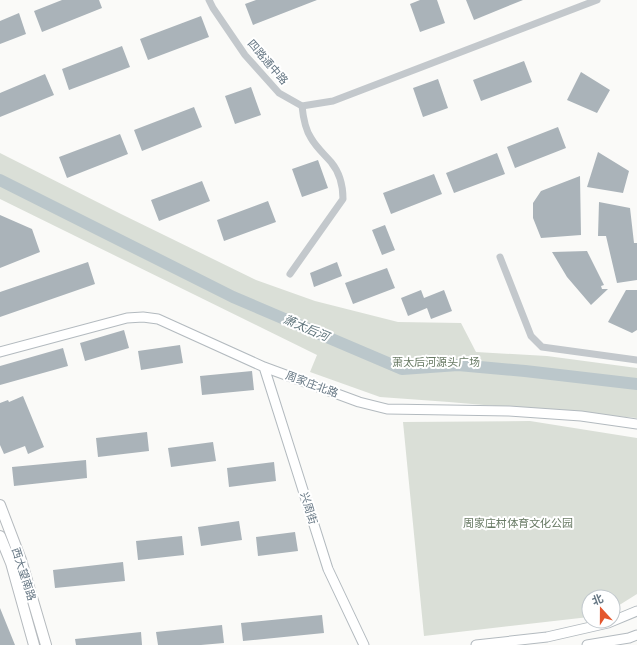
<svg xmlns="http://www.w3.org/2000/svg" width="637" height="645" viewBox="0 0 637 645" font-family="'PT Sans','Noto Sans SC',sans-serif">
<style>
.green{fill:#dadfd7}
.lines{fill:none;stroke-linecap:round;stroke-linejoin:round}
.river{stroke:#bbc7cb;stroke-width:12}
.building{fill:#aab3b9}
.secondary-casing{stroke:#b3babf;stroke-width:11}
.primary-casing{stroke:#b5babe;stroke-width:12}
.street{stroke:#c3c8cc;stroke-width:7}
.secondary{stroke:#fff;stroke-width:9}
.primary{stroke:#fff;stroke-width:10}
.labels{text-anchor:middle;stroke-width:4;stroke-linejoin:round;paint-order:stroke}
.street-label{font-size:11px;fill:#657683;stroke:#fff}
.park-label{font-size:11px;fill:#687a64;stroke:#fff}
.water-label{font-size:12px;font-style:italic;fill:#60757c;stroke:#fff}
</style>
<rect width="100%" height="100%" fill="#fafaf8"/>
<path class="green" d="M0,153l121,61 135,66 59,21 83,21 63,1 15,29 71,4 90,12v50l-188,-16 -69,-5 -70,-25 7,-17 -317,-156z
M530,421l107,17v156l-24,15v-12h-24v20l-165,19 -21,-214z"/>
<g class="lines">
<path class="river" d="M0,180l233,117 169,72 56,-4 67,6 112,13"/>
</g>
<path class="building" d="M62,0h37l3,8 -60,24 -8,-21z
M256,0h61l-64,25 -8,-21z
M420,0h17l8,23 -25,9 -10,-28z
M466,0h57l-49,20z
M19,13l7,21 -26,10v-23z
M201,16l8,21 -61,23 -8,-21z
M122,46l8,21 -61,23 -7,-21z
M524,61l8,21 -51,19 -8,-21z
M581,72l29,18 -13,23 -30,-13z
M45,74l9,21 -54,22v-24z
M438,79l10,29 -25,9 -10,-29z
M251,87l10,28 -26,9 -10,-28z
M194,107l8,20 -60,24 -8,-21z
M558,127l8,21 -51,20 -8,-21z
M120,134l8,20 -61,24 -8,-21z
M598,152l31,19 -6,22 -36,-6z
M497,153l8,21 -51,19 -8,-20z
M318,160l10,28 -26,9 -10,-28z
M434,174l8,20 -51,20 -8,-21z
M580,176l1,59 -40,3 -8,-20v-15l8,-12z
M202,181l8,20 -51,20 -8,-21z
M268,201l8,21 -52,19 -7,-21z
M599,202l31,6 4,35h3v37l-20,3 -11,-47h-8z
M0,215l32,14 8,23 -40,16z
M385,225l10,25 -13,5 -10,-25z
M587,251l17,34 -3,1 1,3h6l-17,16 -24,-28 -15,-25z
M88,262l7,22 -95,33v-25z
M337,262l5,14 -28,11 -4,-14z
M387,268l8,20 -42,16 -8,-21z
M421,290l3,8 20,-8 8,21 -21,8 -4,-11 -19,8 -7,-18z
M626,290h11v40l-5,3 -24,-11z
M124,330l5,18 -44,13 -5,-18z
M180,345l3,18 -42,7 -3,-19z
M63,348l5,18 -68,19v-19z
M252,371l2,19 -52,5 -2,-19z
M23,396l21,51 -16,7 -3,-8 -21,8 -4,-9v-42l8,-3 1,2z
M147,432l2,19 -51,6 -2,-19z
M213,442l3,19 -45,6 -3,-19z
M86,460l1,18 -73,8 -2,-19z
M274,462l2,19 -47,6 -2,-19z
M239,521l3,19 -41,6 -3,-19z
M295,532l3,19 -40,5 -2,-19z
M182,536l2,19 -46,5 -2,-19z
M123,562l2,19 -70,7 -2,-18z
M0,608l15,37h-15z
M322,615l2,18 -81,8 -2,-18z
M222,625l2,18 -23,2h-43l-2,-13z
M141,632l1,13h-66l-1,-6z"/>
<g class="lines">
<g class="secondary-casing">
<path id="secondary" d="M0,352l127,-34 16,-1 15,2 106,48 95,35 28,7 122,2 72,5 56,8
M264,367l64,202 36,76
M476,645l71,-8 61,-14 29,-12
M587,645l42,-7 8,-3"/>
</g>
<g class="primary-casing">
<path id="primary" d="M0,505l21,55 25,85
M0,536l11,27 23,82"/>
</g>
<path class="street" d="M209,0l4,8 32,47 34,38 23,13c1,10 3,23 9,32 5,9 13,16 20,24 9,11 12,23 12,37l-53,75
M302,106l31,-5 264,-101
M500,257l31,79 11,11 95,13"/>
<use href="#secondary" class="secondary"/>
<use href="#primary" class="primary"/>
</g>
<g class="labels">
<g class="street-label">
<text transform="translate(268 62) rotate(49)" y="4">四路通中路</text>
<text transform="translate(312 384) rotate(20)" y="4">周家庄北路</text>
<text transform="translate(309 508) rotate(73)" y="4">兴周街</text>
<text transform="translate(24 574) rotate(72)" y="4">西大望南路</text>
</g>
<g class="park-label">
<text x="436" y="366">萧太后河源头广场</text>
<text x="518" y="527">周家庄村体育文化公园</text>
</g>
<g class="water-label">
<text transform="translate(306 328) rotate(23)" y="4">萧太后河</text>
</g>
</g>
<g transform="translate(601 609) rotate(339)"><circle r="19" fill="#ffffff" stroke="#c1c8cd"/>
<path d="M0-3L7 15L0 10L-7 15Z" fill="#e4572e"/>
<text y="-6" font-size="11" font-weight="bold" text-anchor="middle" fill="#657683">北</text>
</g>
</svg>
